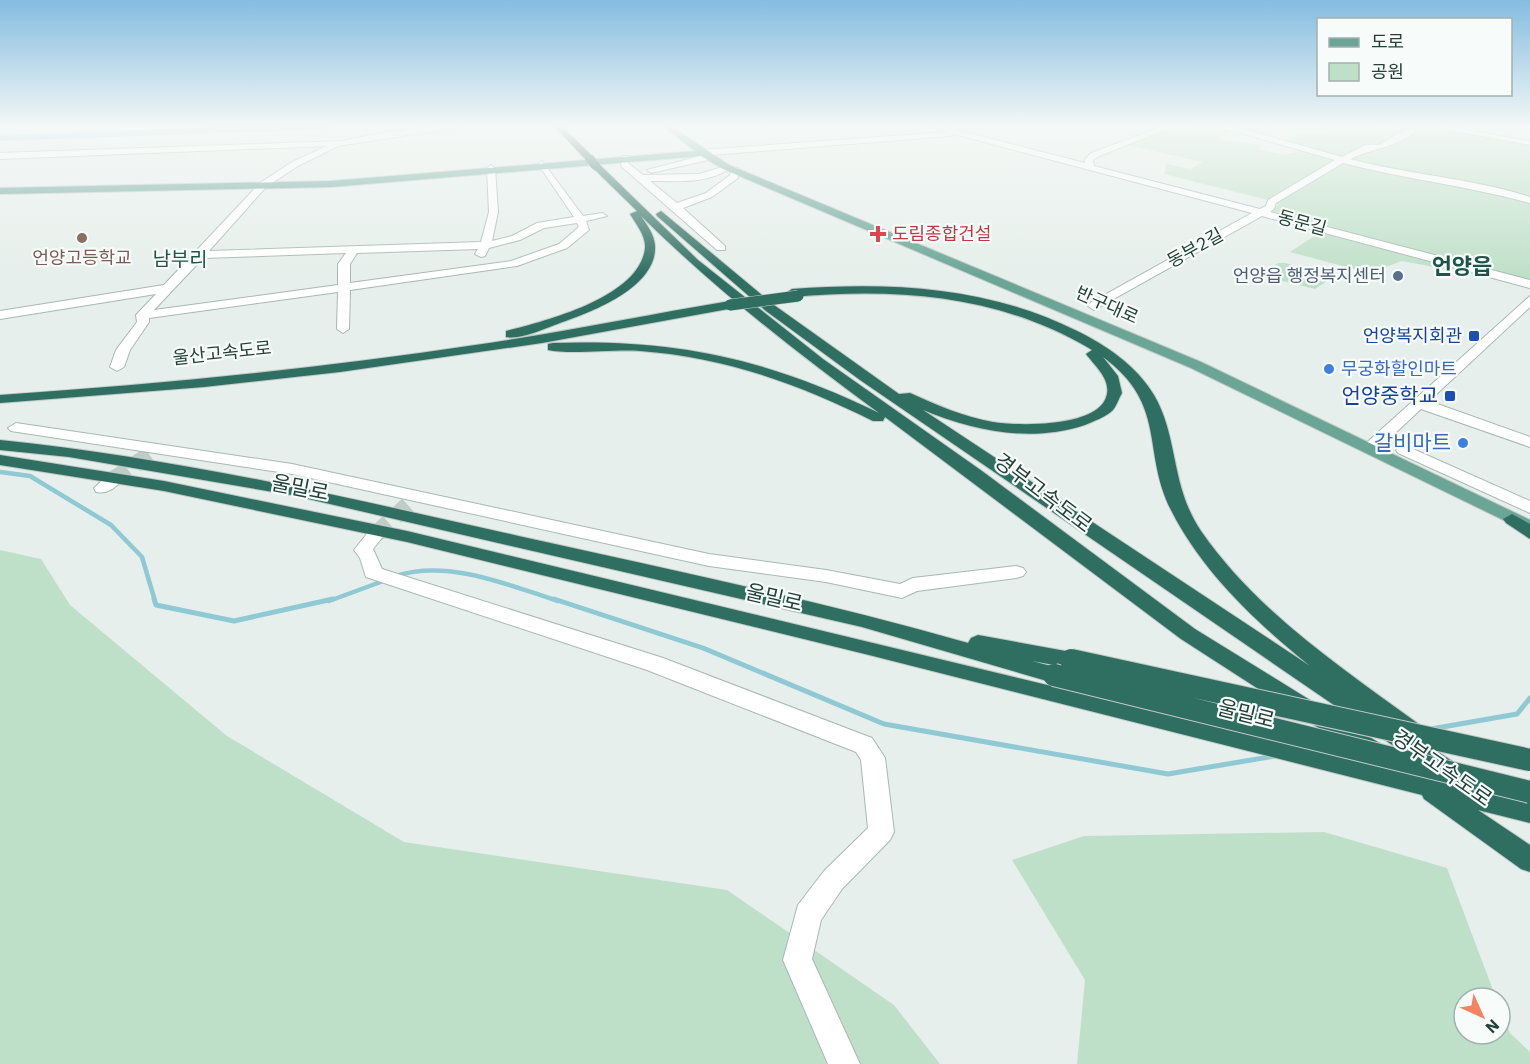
<svg xmlns="http://www.w3.org/2000/svg" width="1530" height="1064" viewBox="0 0 1530 1064" font-family="'IBM Plex Sans','Noto Sans KR',sans-serif">
<style>
.green{fill:#bfe0c8}
.lines{fill:none;stroke-linecap:round;stroke-linejoin:round}
.stream-far1{stroke:#8ec9d4;stroke-width:4.5}
.stream{stroke:#8ec9d4;stroke-width:5}
.river{fill:#8ec9d4;fill-rule:evenodd}
.minor-tunnel{stroke:#bfccc8;stroke-width:17;stroke-dasharray:17 9;stroke-linecap:butt}
.minor-casing{stroke:#a8b8b2;stroke-width:2}
.major-casing{stroke:#c2cac8;stroke-width:2}
.highway-casing{stroke:#c2cac8;stroke-width:2}
.minor{fill:#fff;fill-rule:evenodd}
.major{fill:#6aa596;fill-rule:evenodd}
.highway{fill:#2f6f62;fill-rule:evenodd}
.highway-bridge-far2-casing{stroke:#c2cac8;stroke-width:10;stroke-linecap:butt}
.highway-bridge-far1-casing{stroke:#c2cac8;stroke-width:12;stroke-linecap:butt}
.highway-bridge-casing{stroke:#c2cac8;stroke-width:24;stroke-linecap:butt}
.highway-bridge-far2{stroke:#2f6f62;stroke-width:9}
.highway-bridge-far1{stroke:#2f6f62;stroke-width:11}
.highway-bridge{stroke:#2f6f62;stroke-width:22}
.health-dot{fill:#e0444e;stroke:#f7fbf9;stroke-width:2}
.education-dot{fill:#8d6e63;stroke:#f7fbf9;stroke-width:2}
.service-dot{fill:#5c6f8a;stroke:#f7fbf9;stroke-width:2}
.transit-dot{fill:#1a4fb4;stroke:#f7fbf9;stroke-width:2}
.shop-dot{fill:#3f7fe0;stroke:#f7fbf9;stroke-width:2}
.labels{text-anchor:middle;stroke-width:4.5;stroke-linejoin:round;paint-order:stroke}
.far-street-label{font-size:18px;fill:#24423a;stroke:#f7fbf9}
.far-health-label{font-size:18px;fill:#be3a42;stroke:#f7fbf9;text-anchor:start}
.far-education-label{font-size:18px;fill:#785e54;stroke:#f7fbf9}
.far-service-label{font-size:18px;fill:#4e5e75;stroke:#f7fbf9;text-anchor:end}
.far-transit-label{font-size:18px;fill:#164399;stroke:#f7fbf9;text-anchor:end}
.far-shop-label{font-size:18px;fill:#366cbe;stroke:#f7fbf9;text-anchor:start}
.far-quarter-label{font-size:20px;fill:#1f5548;stroke:#f7fbf9}
.transit-label{font-size:21px;fill:#164399;stroke:#f7fbf9;text-anchor:end}
.shop-label{font-size:21px;fill:#366cbe;stroke:#f7fbf9;text-anchor:end}
.street-label{font-size:21px;fill:#24423a;stroke:#f7fbf9}
.far-district-label{font-size:22px;font-weight:bold;fill:#1f5548;stroke:#f7fbf9}
</style>
<rect width="100%" height="100%" fill="#e6efeb"/>
<path class="green" d="M1210,126l20,3 1,3 -13,7 42,6 -1,5 26,5 18,-6 -20,-8 15,-6 39,-3 -23,-6h52l21,3 8,-3h28l107,18v136l-262,-68 10,-7 -2,-3 -112,-28 3,-10 23,5 13,-7 -76,-17 40,-15z
M1323,230l132,35 -5,5 -48,-9 -33,12 -79,-21z
M1278,263h8l47,14 -18,12 -56,-14z
M0,550l41,9 29,46 157,131 177,106 323,48 167,115 46,59h-940z
M1324,832l123,36 49,130h-32v36h36v-26l10,25 20,19v12h-453l8,-84 -73,-120 72,-24z"/>
<g class="lines">
<path class="stream-far1" d="M0,472l30,4 81,49 31,32 13,44
M396,576c51,-17 113,9 162,25
M329,601l57,-21"/>
<path class="stream" d="M154,599l2,6 78,16 99,-22
M554,599l149,49 181,76 284,50 107,-18
M1431,729l86,-15 13,-16"/>
<path class="river" d="M248,126h85l-6,3 -327,12v-6z"/>
<path class="minor-tunnel" d="M114,479l38,-26
M376,534l32,-29"/>
<g class="minor-casing">
<path id="minor" d="M444,126h22l-128,20 -40,20 -32,21 -57,64 272,-9 8,-30 -2,-44 4,-3 4,3 3,44 -6,29 20,-5 25,-13 37,-6 -36,-53 4,-3 41,55 19,-3 5,3 -21,5 3,9 -22,18 -50,18 -167,24 -1,39 -6,4 -6,-4 1,-37 -189,26v4l-19,28 -6,17 -7,4 -7,-4 6,-17 21,-28 -1,-7 20,-21 -156,25v-8l164,-26 96,-102 32,-21 35,-16 -327,13v-6l343,-12 43,-9zM577,223l2,4 -20,17 -48,17 -161,22v-19l7,-11 121,-4 -3,5 6,3 4,-1 4,-8 31,-8 24,-12zM346,253l-8,11v21l-184,25 49,-52z
M930,126h11l144,37v-4l6,-6 73,-27v4l-67,27 -4,3 1,6 166,43 6,-3 2,-6 67,-40 -119,-34 28,3 98,28 23,-12h14l34,-19h9c-18,20 -49,22 -72,33 59,16 122,19 180,38v6c-62,-17 -125,-24 -187,-40l-67,40 -2,6 -4,3 260,68v8l-268,-72 -168,94 -6,-4 2,-3 162,-90 -298,-79 -4,2 -240,19 2,2 -4,3 -57,13 -4,-3 57,-15 -7,-2 4,-3 246,-18z
M1429,126h15l86,15v4z
M622,156h6v7l15,12 56,-1 30,-9v4c-22,15 -53,12 -79,12l27,22 29,-10 24,-18 2,-7h6v10l-26,19 -29,11 42,38v4h-8l-96,-84z
M1530,296v11l-101,94 101,36v10l-109,-38 -45,42h-12l-2,-3 2,-3z
M16,423l276,41 417,90 117,16 74,14 13,-6 103,-12 7,2 3,4 -3,4 -7,2 -99,13 -15,7 -76,-16 -117,-16 -417,-92 -281,-43 -3,-3z
M1404,445l126,56v12l-132,-60 -2,-3z
M114,474l6,1 2,4c-6,9 -15,15 -26,13l-2,-4 14,-13z
M376,528l9,6 -12,15 9,20 281,89 209,80 13,20 9,74 -4,8 -48,49 -21,31 -9,39 48,105h-32l-45,-104 15,-55 26,-34 44,-43 -7,-68 -5,-8 -209,-82 -281,-93 -6,-19 -6,-8 16,-20z"/>
</g>
<g class="major-casing">
<path id="major" d="M663,126h8l58,39 472,197 329,158v13l-339,-165 -468,-199 -22,-13 -370,31 -331,7v-6l331,-7 364,-30z"/>
</g>
<g class="highway-casing">
<path id="highway" d="M554,126h8l31,31v4h-6z
M593,164h6l99,96 125,99 159,112 213,158 186,115 4,7 -4,7 -8,3 -8,-3 -184,-119 -296,-222 -2,4h-10c-74,-37 -149,-64 -233,-70 -25,-2 -70,4 -92,-1v-6l5,-1c124,-4 215,16 326,70 -83,-61 -164,-124 -238,-197 6,9 13,18 14,29 3,42 -63,67 -95,78 -14,5 -39,17 -54,14v-6c40,-10 134,-34 139,-83 1,-12 -9,-24 -15,-34l7,-3 -44,-43z
M661,211l113,94 125,89 11,-1c27,12 54,24 83,29 24,4 108,6 114,-28 3,-16 -13,-29 -21,-40l6,-4 -5,-3c-92,-53 -192,-59 -295,-50l-6,-4 6,-4c97,-7 194,-3 283,41 31,15 61,35 79,65 25,43 16,90 47,136 56,81 141,137 219,194l4,7 -5,7 33,22 4,7 -4,7 -8,3 -8,-3 -576,-395 -94,-69 -109,-95 -1,-2zM1103,357c65,48 38,93 68,153 32,63 85,112 139,156l-387,-256c52,21 107,33 162,15 9,-4 21,-8 28,-15 4,-5 6,-12 9,-17l-4,-17z
M730,301l4,1v6l-192,35 -202,29 -136,15 -204,16v-8c159,-11 317,-26 475,-50 85,-12 170,-30 255,-44z
M0,440c177,18 350,58 523,97 149,33 298,64 445,106l3,-5 7,-3 93,17 8,2 3,6 -3,6 -8,2 -39,-7 30,8 3,6 -3,6 -8,2 -192,-56 -571,-132 -222,-38 -69,-7z
M0,455l164,26 243,50 1123,270v22l-52,-13 52,35v27l-9,-3 -97,-70 -2,-4 -553,-140 -462,-113 -243,-51 -164,-26z
M1512,514l18,10v15l-24,-16 -3,-4z"/>
</g>
<use href="#minor" class="minor"/>
<use href="#major" class="major"/>
<use href="#highway" class="highway"/>
<g class="highway-bridge-far2-casing">
<path id="highway-bridge-far2" d="M590,159l6,7"/>
</g>
<g class="highway-bridge-far1-casing">
<path id="highway-bridge-far1" d="M730,305l68,-9"/>
</g>
<g class="highway-bridge-casing">
<path id="highway-bridge" d="M1071,660l459,100
M1054,675l476,117"/>
</g>
<use href="#highway-bridge-far2" class="highway-bridge-far2"/>
<use href="#highway-bridge-far1" class="highway-bridge-far1"/>
<use href="#highway-bridge" class="highway-bridge"/>
</g>
<linearGradient id="sky" x2="0" y2="1"><stop stop-color="#84bce0"/><stop offset="0.46" stop-color="#f4f8f6"/><stop offset="1" stop-color="#f4f8f6" stop-opacity="0"/></linearGradient>
<rect width="1530" height="275" fill="url(#sky)"/>
<path class="health-dot" d="M875 225h6v6h6v6h-6v6h-6v-6h-6v-6h6z"/>
<circle class="education-dot" cx="82" cy="238" r="6"/>
<circle class="service-dot" cx="1398" cy="276" r="6"/>
<g class="transit-dot">
<rect x="1468" y="330" width="12" height="12" rx="3"/>
<rect x="1444" y="390" width="12" height="12" rx="3"/>
</g>
<g class="shop-dot">
<circle cx="1329" cy="369" r="6"/>
<circle cx="1463" cy="443" r="6"/>
</g>
<g class="labels">
<g class="far-street-label">
<text transform="translate(1302 223) rotate(15)" y="6">동문길</text>
<text transform="translate(1195 248) rotate(-29)" y="6">동부2길</text>
<text transform="translate(1107 305) rotate(24)" y="6">반구대로</text>
<text transform="translate(222 353) rotate(-6)" y="6">울산고속도로</text>
</g>
<g class="far-health-label">
<text x="892" y="240">도림종합건설</text>
</g>
<g class="far-education-label">
<text x="82" y="264">언양고등학교</text>
</g>
<g class="far-service-label">
<text x="1386" y="282">언양읍 행정복지센터</text>
</g>
<g class="far-transit-label">
<text x="1462" y="342">언양복지회관</text>
</g>
<g class="far-shop-label">
<text x="1341" y="375">무궁화할인마트</text>
</g>
<g class="far-quarter-label">
<text x="180" y="266">남부리</text>
</g>
<g class="transit-label">
<text x="1438" y="403">언양중학교</text>
</g>
<g class="shop-label">
<text x="1451" y="450">갈비마트</text>
</g>
<g class="street-label">
<text transform="translate(300 488) rotate(11)" y="7">울밀로</text>
<text transform="translate(1043 493) rotate(37)" y="7">경부고속도로</text>
<text transform="translate(774 598) rotate(13)" y="7">울밀로</text>
<text transform="translate(1246 714) rotate(14)" y="7">울밀로</text>
<text transform="translate(1442 768) rotate(35)" y="7">경부고속도로</text>
</g>
<g class="far-district-label">
<text x="1462" y="274">언양읍</text>
</g>
</g>
<rect x="1317" y="18" width="195" height="78" fill="#f7fbf9" stroke="#a3b1ad" stroke-width="1.5"/>
<rect x="1329" y="38" width="30" height="9" fill="#6aa596" stroke="#a3b1ad" stroke-width="1.5"/>
<text x="1371" y="48" font-size="18" fill="#24423a">도로</text>
<rect x="1329" y="63" width="30" height="18" fill="#bfe0c8" stroke="#a3b1ad" stroke-width="1.5"/>
<text x="1371" y="78" font-size="18" fill="#24423a">공원</text>
<g transform="translate(1482 1016) rotate(135)"><circle r="28" fill="#f7fbf9" stroke="#a3b1ad" stroke-width="1.5"/>
<path d="M0-4.5L10 22L0 15L-10 22Z" fill="#f4845f"/>
<text y="-9" font-size="16" font-weight="bold" text-anchor="middle" fill="#24423a">N</text>
</g>
</svg>
